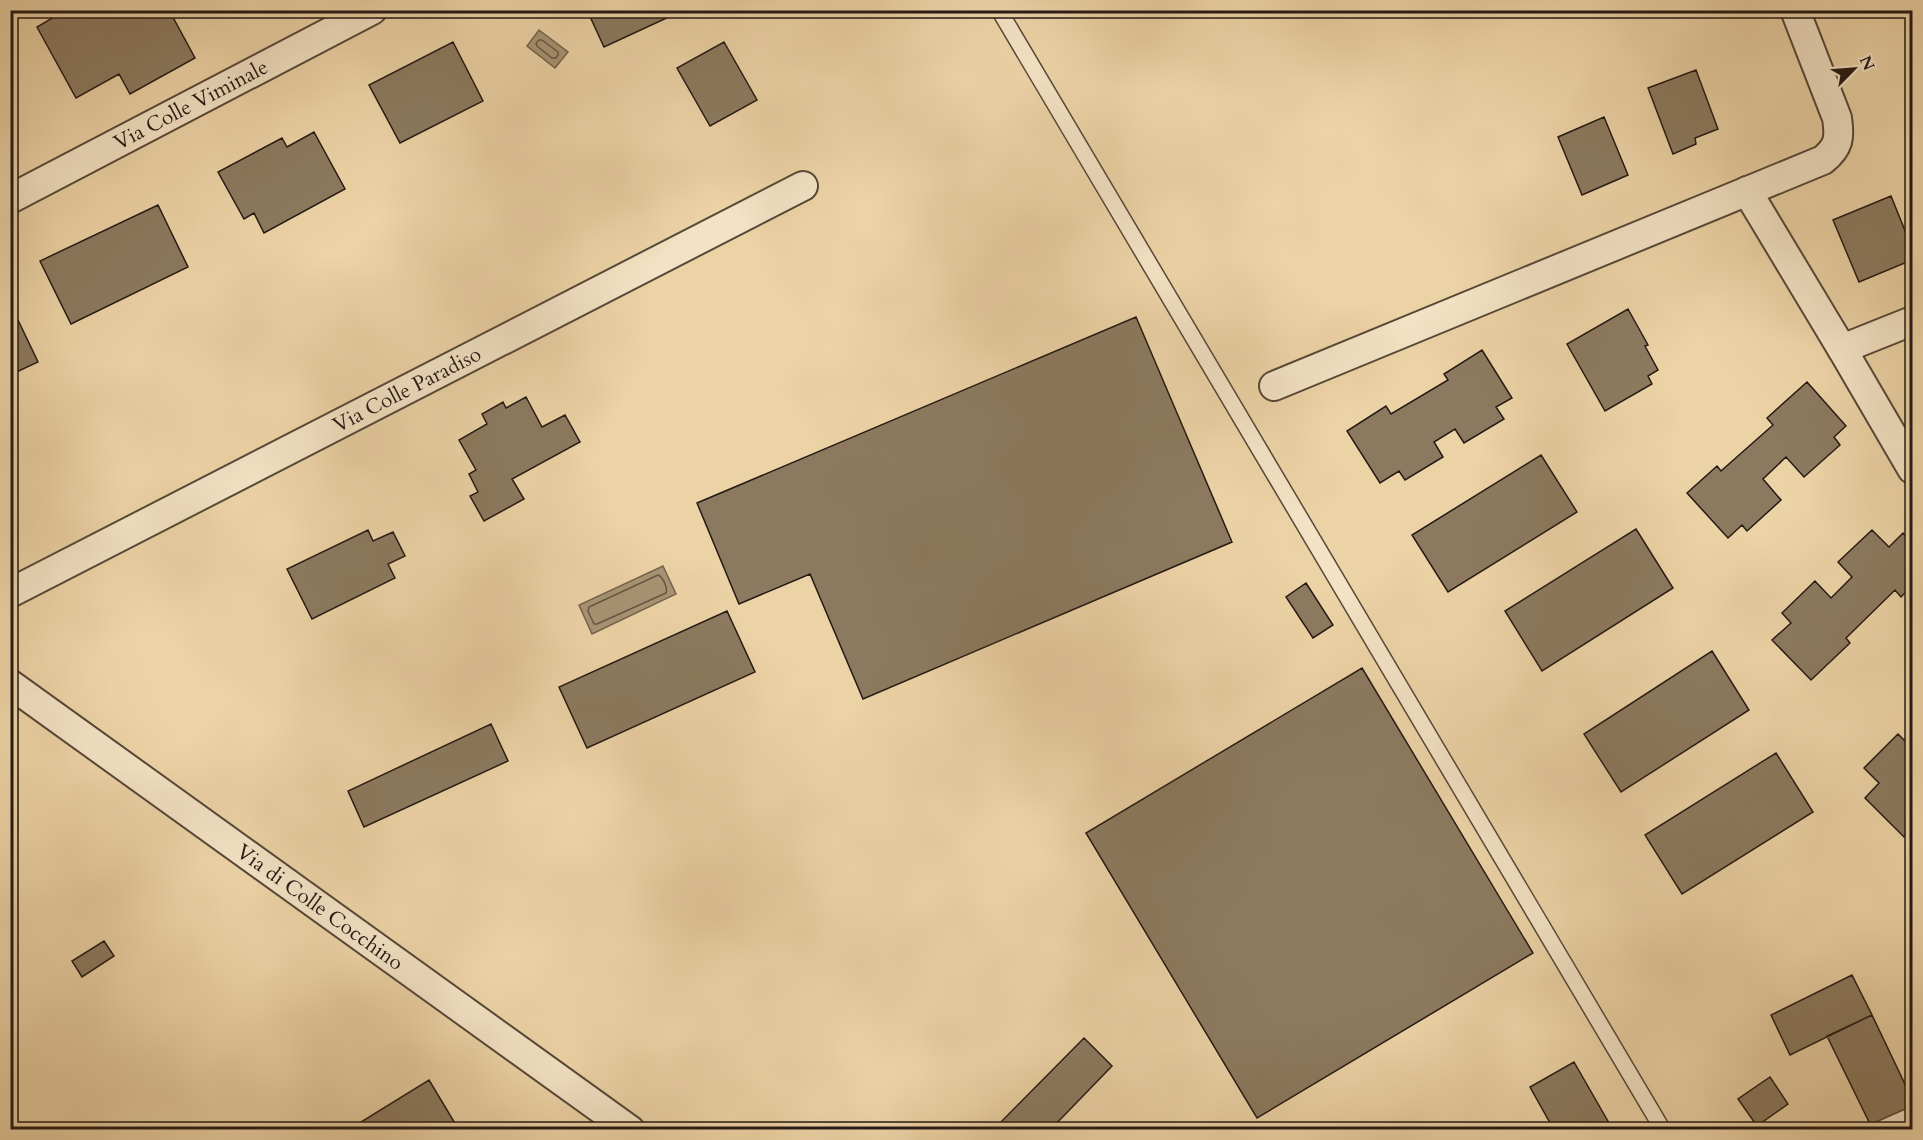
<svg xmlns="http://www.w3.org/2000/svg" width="1923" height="1140" viewBox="0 0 1923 1140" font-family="Cardo,serif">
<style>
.water{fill:#a89474;stroke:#74634e;stroke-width:1.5}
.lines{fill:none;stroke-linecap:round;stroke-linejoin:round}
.shore{stroke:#665644;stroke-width:1.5}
.building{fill:#8c7a60;stroke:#251914;stroke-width:1.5}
.service-casing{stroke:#574838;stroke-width:18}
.minor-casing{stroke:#574838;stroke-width:32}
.service{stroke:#f3e2c5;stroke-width:15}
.minor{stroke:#f3e2c5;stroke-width:28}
.labels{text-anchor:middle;stroke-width:5;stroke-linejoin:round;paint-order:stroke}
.street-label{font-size:21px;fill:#251914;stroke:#f3e2c5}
</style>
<rect width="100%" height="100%" fill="#ecd3a6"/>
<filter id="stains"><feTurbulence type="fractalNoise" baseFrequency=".00333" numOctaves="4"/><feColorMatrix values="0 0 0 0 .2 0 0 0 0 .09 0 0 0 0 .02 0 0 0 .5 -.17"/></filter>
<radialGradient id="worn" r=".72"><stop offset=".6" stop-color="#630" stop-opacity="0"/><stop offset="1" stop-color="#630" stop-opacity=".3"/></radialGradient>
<path class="water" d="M539,30l29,22 -13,16 -28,-22z
M663,566l13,28 -84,40 -13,-29z"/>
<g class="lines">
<path class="shore" d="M539,40h3l16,12v3l-2,3h-4l-15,-12 -1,-3z
M658,575c5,2 10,13 8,18l-69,31h-3l-6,-13 1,-4z"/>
</g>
<path class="building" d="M66,10h103l26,48 -65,36 -11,-20 -43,24 -39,-71z
M587,10h84l2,5 -69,32z
M453,42l30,59 -83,42 -31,-58z
M724,42l33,58 -47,26 -33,-58z
M1696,70l22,59 -23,9 1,6 -23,10 -25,-66z
M1604,117l24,58 -46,20 -24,-58z
M314,132l31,57 -81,44 -10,-20 -10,6 -26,-47 64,-34 5,9z
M1891,196l21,52v12l-53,22 -26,-62z
M158,205l30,62 -117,57 -31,-63z
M1628,309l20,36 -3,1 13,24 -10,6 4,8 -47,27 -38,-67z
M1136,317l96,225 -369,157 -53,-125 -71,30 -42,-101z
M18,320l20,42 -28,13v-51z
M1482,350l30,48 -16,9 8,12 -40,24 -9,-14 -21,13 9,15 -38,23 -6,-9 -19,12 -33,-52 39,-25 5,8 57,-34 -4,-6z
M1807,382l39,44 -12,11 6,8 -36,32 -18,-20 -23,22 18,21 -34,31 -5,-6 -14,13 -41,-45 30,-27 4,5 52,-46 -6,-7z
M526,397l16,30 23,-12 15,27 -68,37 12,20 -40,22 -14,-25 8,-4 -9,-18 7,-4 -17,-30 28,-16 -5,-10 21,-12 3,6z
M1541,455l36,57 -129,80 -36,-57z
M1636,529l37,59 -131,83 -37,-60z
M368,530l5,11 20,-9 12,24 -17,8 7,14 -83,41 -25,-50z
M1872,530l17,17 14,-14 9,10v43l-11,11 -6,-7 -49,48 4,5 -39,37 -39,-40 19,-17 -9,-10 33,-32 16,17 21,-21 -14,-15z
M1306,583l27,42 -20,13 -27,-41z
M727,611l28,61 -168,76 -28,-61z
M1712,651l37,59 -128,82 -37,-58z
M1362,668l171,285 -276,165 -171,-285z
M491,724l17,37 -144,66 -16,-36z
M1898,734l14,14v80l-8,9 -39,-39 14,-15 -15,-15z
M1776,753l37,59 -131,82 -37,-59z
M104,941l10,15 -32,21 -10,-16z
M1852,975l20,40 -82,40 -19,-40z
M1872,1015l40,84v24l-13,7h-26l-46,-94z
M1084,1038l28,28 -62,64h-50l-3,-4z
M1574,1062l39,68h-59l-24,-43z
M1770,1077l18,27 -31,22 -19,-27z
M429,1080l30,50h-111z"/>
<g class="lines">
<g class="service-casing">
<path id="service" d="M999,10l664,1120
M1878,1130l34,-15"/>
</g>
<g class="minor-casing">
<g id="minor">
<path d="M1747,191l95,158 70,-28"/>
<path id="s1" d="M10,199l362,-189"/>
<path d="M1842,349l70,120"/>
<path d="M1274,386l549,-226c16,-13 17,-22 14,-42l-42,-108"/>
<path id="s2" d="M10,593l793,-407"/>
<path id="s3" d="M10,684l620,446"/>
</g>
</g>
<use href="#service" class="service"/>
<use href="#minor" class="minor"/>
</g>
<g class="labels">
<g class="street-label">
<text dy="7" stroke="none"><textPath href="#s1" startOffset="204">Via Colle Viminale</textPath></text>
<text dy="7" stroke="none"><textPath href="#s2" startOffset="446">Via Colle Paradiso</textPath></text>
<text dy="7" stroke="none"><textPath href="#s3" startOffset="382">Via di Colle Cocchino</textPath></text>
</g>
</g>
<rect width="1923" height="1140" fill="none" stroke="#ecd3a6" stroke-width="36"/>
<rect x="12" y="12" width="1899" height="1116" fill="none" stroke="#251914" stroke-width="3"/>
<rect x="18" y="18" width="1887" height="1104" fill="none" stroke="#251914" stroke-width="1.5"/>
<g transform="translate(1854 69) rotate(65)" stroke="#f3e2c5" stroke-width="4.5" paint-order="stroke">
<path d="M0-4.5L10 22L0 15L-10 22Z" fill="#251914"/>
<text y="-9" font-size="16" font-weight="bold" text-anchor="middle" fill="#251914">N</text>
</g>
<rect width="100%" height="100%" filter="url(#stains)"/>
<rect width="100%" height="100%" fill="url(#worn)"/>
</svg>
